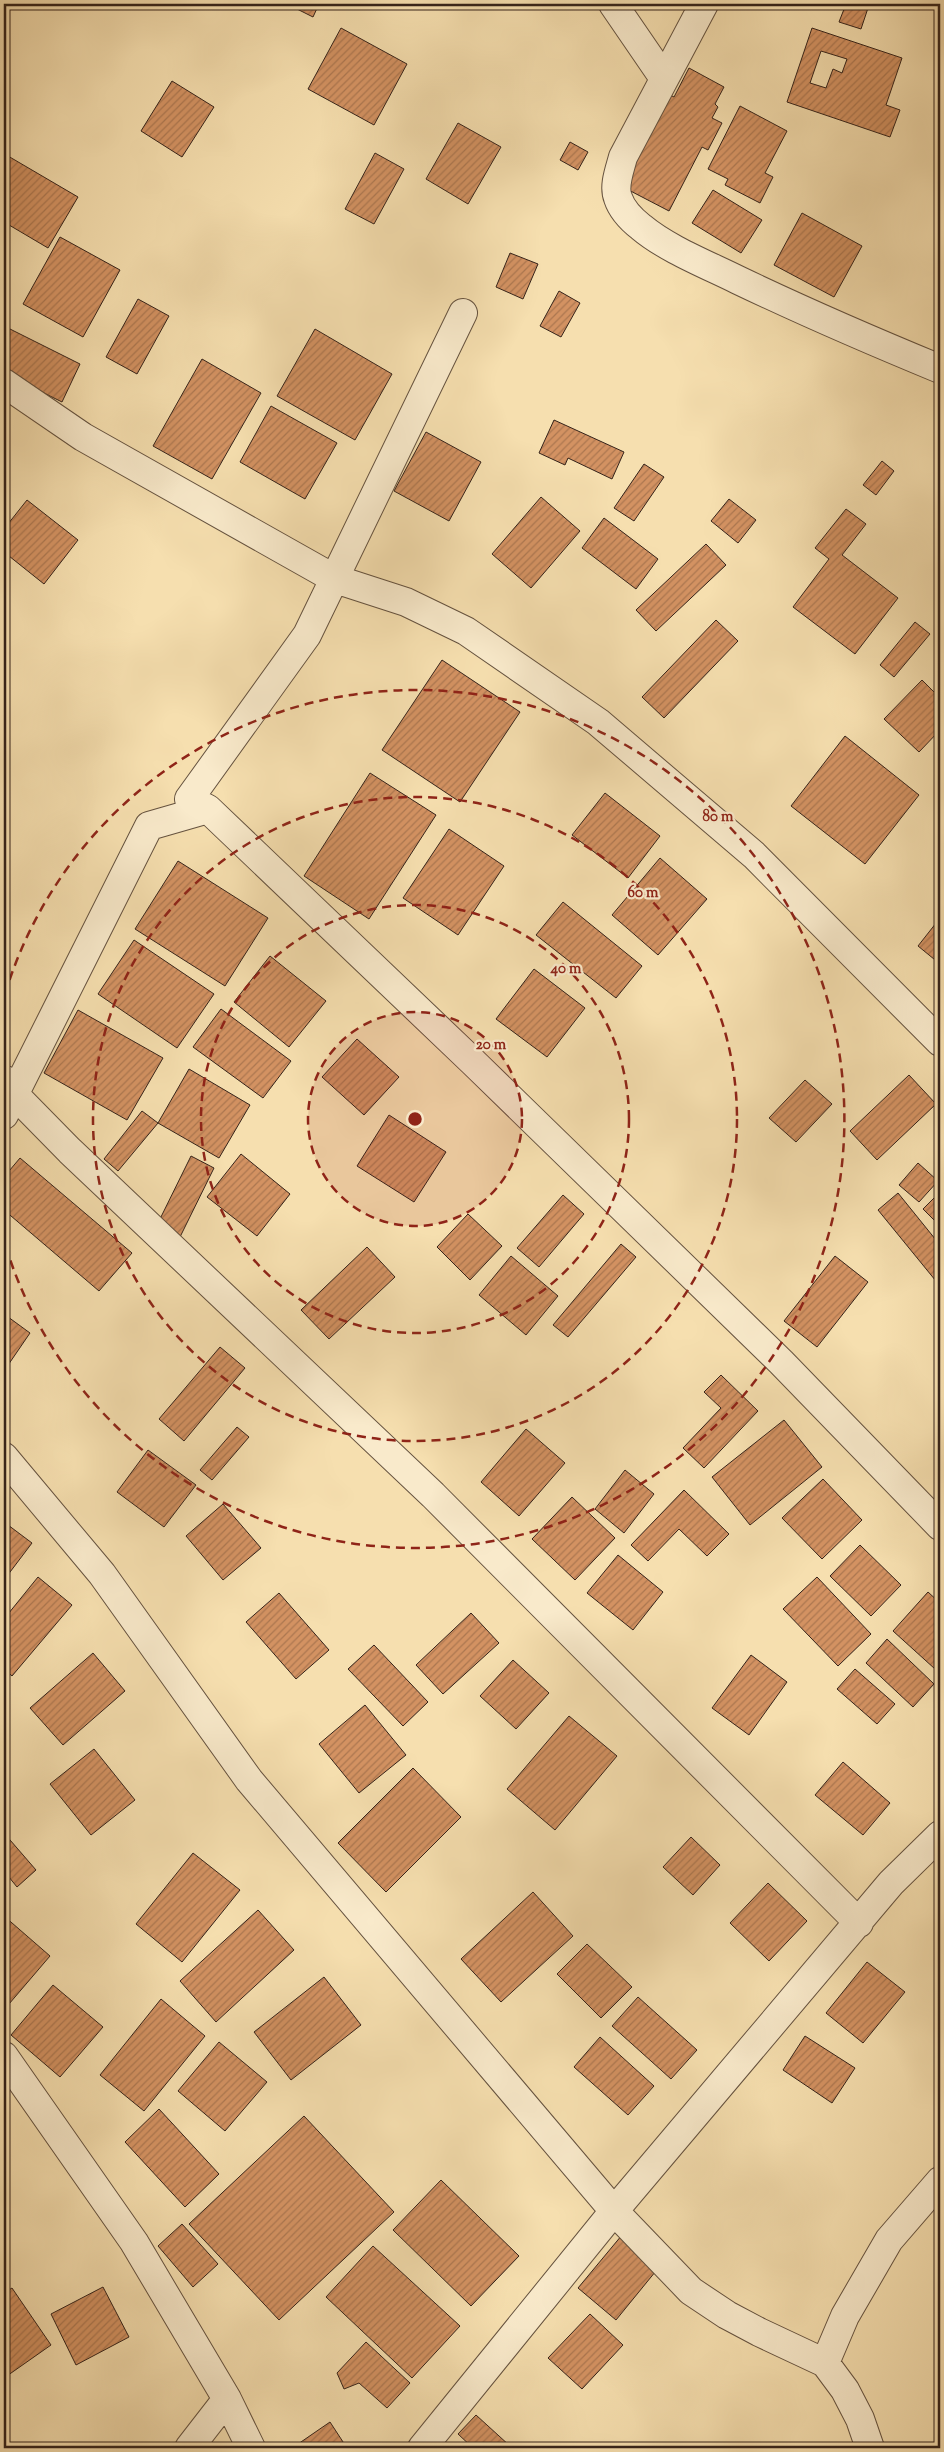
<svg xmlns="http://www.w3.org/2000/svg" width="944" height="2452" viewBox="0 0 944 2452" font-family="'Sorts Mill Goudy',serif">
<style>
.building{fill:url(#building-hatch);stroke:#35231a;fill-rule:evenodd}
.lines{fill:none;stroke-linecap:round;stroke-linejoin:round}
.street-casing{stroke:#65523f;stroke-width:30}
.street{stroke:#f9eacb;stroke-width:28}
.ring{fill:none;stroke:#8f2418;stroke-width:2.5;stroke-dasharray:9 6}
.centre{fill:#8f2418;stroke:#f9eacb;stroke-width:2.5}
.ring-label{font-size:15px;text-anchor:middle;font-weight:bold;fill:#8f2418;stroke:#f9eacb;stroke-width:4.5;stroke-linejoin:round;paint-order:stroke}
</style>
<defs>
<pattern id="building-hatch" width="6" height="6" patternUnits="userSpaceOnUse" patternTransform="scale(1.25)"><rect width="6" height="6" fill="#d39262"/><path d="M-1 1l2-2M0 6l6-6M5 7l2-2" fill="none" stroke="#ac7750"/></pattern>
</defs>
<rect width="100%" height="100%" fill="#f6dfaf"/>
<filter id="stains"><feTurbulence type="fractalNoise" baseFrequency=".004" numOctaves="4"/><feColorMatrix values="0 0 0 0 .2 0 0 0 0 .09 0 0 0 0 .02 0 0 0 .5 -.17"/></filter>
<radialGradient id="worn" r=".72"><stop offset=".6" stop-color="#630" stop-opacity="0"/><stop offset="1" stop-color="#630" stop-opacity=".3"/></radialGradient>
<path class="building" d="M287,4h32l-6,13z
M846,4h10l12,4 -7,21 -22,-7z
M341,28l66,36 -33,61 -66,-36z
M812,28l90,30 -16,47 14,5 -10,27 -103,-35zM821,51l26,8 -5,14 -9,-4 -7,19 -16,-5z
M689,68l35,19 -9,17 3,3 -6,11 10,5 -14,27 -6,-3 -33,64 -50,-26 30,-101 25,13z
M172,81l42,26 -32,50 -41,-26z
M740,106l47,25 -22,42 8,4 -13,26 -35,-18 3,-6 -20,-10z
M458,123l43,24 -33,57 -42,-25z
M570,142l18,10 -10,18 -18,-10z
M375,153l29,16 -30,55 -29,-15z
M8,156l70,41 -30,51 -44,-26v-59z
M713,190l49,30 -21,33 -49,-30z
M802,213l60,33 -28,51 -60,-32z
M60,237l60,33 -37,67 -60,-33z
M510,253l28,11 -15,35 -27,-12z
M559,291l21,12 -19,34 -21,-11z
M138,299l31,17 -32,58 -31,-17z
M4,326l76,38 -18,38 -58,-29z
M315,329l77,45 -37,66 -78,-44z
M202,359l59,34 -49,86 -59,-33z
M271,406l66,37 -32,56 -65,-37z
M554,420l70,32 -12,27 -44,-21 -3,7 -26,-12z
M426,432l55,30 -32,59 -55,-30z
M882,461l12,10 -18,24 -13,-10z
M644,464l20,13 -30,44 -20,-13z
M541,497l39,34 -49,57 -39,-34z
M729,499l27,21 -18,23 -27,-22z
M27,500l51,40 -34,44 -40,-32v-23z
M846,509l20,15 -24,31 56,43 -43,56 -62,-47 36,-48 -14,-11z
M604,518l54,41 -22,30 -54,-41z
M706,544l20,21 -70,66 -20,-21z
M716,620l22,21 -74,77 -22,-21z
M915,622l15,12 -36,43 -14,-12z
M442,660l78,52 -60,90 -78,-52z
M922,680l18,18v32l-21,22 -35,-33z
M845,736l74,59 -54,69 -74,-58z
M370,773l66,42 -67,104 -65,-43z
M605,793l55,43 -32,42 -56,-43z
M449,829l55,37 -46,69 -55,-37z
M660,858l47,41 -49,56 -46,-40z
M178,861l90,57 -43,68 -90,-57z
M563,902l79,64 -26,32 -80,-63z
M940,918v46l-22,-18z
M134,940l80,54 -37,54 -79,-54z
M270,956l56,45 -37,46 -55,-45z
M534,969l51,39 -38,49 -51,-38z
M221,1009l70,52 -28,37 -70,-51z
M78,1010l85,48 -36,62 -83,-47z
M357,1039l42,38 -35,38 -42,-38z
M189,1069l61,36 -31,53 -61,-35z
M909,1075l27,29 -59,56 -27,-29z
M805,1080l27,24 -36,38 -27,-24z
M142,1111l16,12 -40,48 -14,-12z
M389,1115l57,37 -32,50 -57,-36z
M241,1154l49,40 -33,42 -50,-39z
M191,1156l23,12 -34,69 -23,-12z
M20,1158l112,95 -33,38 -95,-81v-33z
M918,1163l20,18 -19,21 -20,-17z
M940,1192v34l-17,-17z
M898,1193l42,52v41l-62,-76z
M563,1195l21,19 -45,53 -22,-19z
M468,1214l34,32 -32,34 -33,-33z
M621,1244l15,13 -68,80 -15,-12z
M367,1247l28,30 -66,62 -28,-29z
M511,1256l47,40 -32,39 -47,-40z
M835,1256l33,26 -51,65 -33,-26z
M4,1314l26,19 -26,38z
M220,1347l25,21 -61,73 -25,-22z
M721,1375l37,36 -54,57 -21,-20 38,-40 -17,-16z
M784,1420l38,47 -72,58 -38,-48z
M237,1427l12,10 -37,43 -12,-10z
M526,1429l39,34 -46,53 -38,-34z
M148,1450l48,35 -32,42 -47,-35z
M625,1470l29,24 -30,39 -29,-24z
M823,1479l39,41 -40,39 -40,-41z
M684,1490l45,44 -22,22 -28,-27 -31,32 -17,-16z
M572,1497l43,41 -40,42 -43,-41z
M223,1504l38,44 -38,32 -37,-44z
M4,1522l28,21 -28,37z
M860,1545l41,40 -30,31 -41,-40z
M618,1555l45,37 -30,38 -46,-37z
M38,1577l34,28 -60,71 -8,-7v-50z
M817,1577l54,57 -33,32 -55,-57z
M928,1592l12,11v60l-5,6 -42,-38z
M279,1593l50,57 -33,29 -50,-57z
M471,1613l28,30 -56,51 -27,-29z
M887,1639l47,45 -21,23 -47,-44z
M374,1645l54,57 -25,24 -55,-57z
M93,1653l32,38 -62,54 -33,-37z
M751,1655l36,27 -38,53 -37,-27z
M513,1660l36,33 -33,36 -36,-33z
M855,1669l40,35 -18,20 -40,-35z
M365,1705l41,50 -47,38 -40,-49z
M569,1716l48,40 -62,74 -48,-41z
M94,1749l41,51 -44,35 -41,-51z
M843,1762l47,41 -27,32 -48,-40z
M413,1768l48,49 -75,75 -48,-49z
M4,1833l32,37 -19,17 -13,-16z
M691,1837l29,28 -27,30 -30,-28z
M193,1853l47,37 -58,72 -46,-38z
M768,1883l39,38 -38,40 -39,-38z
M533,1892l40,44 -72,66 -40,-43z
M258,1910l36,40 -78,72 -36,-41z
M4,1916l46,40 -41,48 -5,-4z
M587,1944l45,43 -31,31 -44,-44z
M867,1962l38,30 -42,51 -37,-30z
M324,1977l37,48 -70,55 -37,-48z
M53,1985l50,42 -43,50 -49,-42z
M638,1997l59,53 -26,29 -59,-53z
M161,1999l44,37 -61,75 -44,-36z
M805,2036l50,32 -23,35 -49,-33z
M600,2037l54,49 -26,29 -54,-48z
M219,2042l48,40 -42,49 -47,-40z
M159,2109l60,65 -34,33 -60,-65z
M304,2116l90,96 -115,108 -90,-96z
M441,2180l78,76 -48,50 -78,-76z
M182,2224l36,40 -25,23 -35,-41z
M622,2235l38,31 -44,54 -38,-32z
M373,2246l87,80 -48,52 -86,-81z
M103,2287l26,50 -53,28 -25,-51z
M12,2288l39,57 -47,33v-85z
M590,2314l33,31 -41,44 -34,-31z
M366,2342l44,41 -23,25 -28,-25 -15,6 -7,-16z
M476,2415l34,31 -3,2h-34l-15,-14z
M330,2422l17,26h-46l-3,-4z"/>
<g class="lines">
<g class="street-casing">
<path id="street" d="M613,4l50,73
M704,4l-81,153c-3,12 -10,29 -5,41 4,12 14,22 23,29 26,22 67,38 97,53 67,32 134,61 202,89
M4,383l79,54 252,142 71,23 60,29 132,91 156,133 186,187
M208,809l-19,-10 118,-164 156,-322
M5,1080l9,14 56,57 363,344 426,428
M4,1115l145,-289 59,-17 265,253 308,300 159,164
M4,1457l98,117 147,206 365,431 77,80 36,24 32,17 66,31 20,27 15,29 10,29
M4,2056l130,186 93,157 24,49
M825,2363l20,-47 44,-76 51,-59
M189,2448l38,-49
M422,2448l192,-237 277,-328 49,-48"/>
</g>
<use href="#street" class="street"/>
</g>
<circle cx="415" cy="1119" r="107" fill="#8f2418" fill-opacity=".12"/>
<g class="ring">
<circle cx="415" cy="1119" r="107"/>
<circle cx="415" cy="1119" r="214"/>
<circle cx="415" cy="1119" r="322"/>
<path d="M5 994A429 429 0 1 1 5 1244"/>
</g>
<circle cx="415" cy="1119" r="8" class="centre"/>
<g class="ring-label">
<text x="718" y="821">80 m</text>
<text x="643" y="897">60 m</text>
<text x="566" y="973">40 m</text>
<text x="491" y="1049">20 m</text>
</g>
<rect width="944" height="2452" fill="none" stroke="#f6dfaf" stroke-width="20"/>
<rect x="5" y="5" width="934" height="2442" fill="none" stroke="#35231a" stroke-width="2.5"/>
<rect x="10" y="10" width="924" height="2432" fill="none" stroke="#35231a"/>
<rect width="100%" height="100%" filter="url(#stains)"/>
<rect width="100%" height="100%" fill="url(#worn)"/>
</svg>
